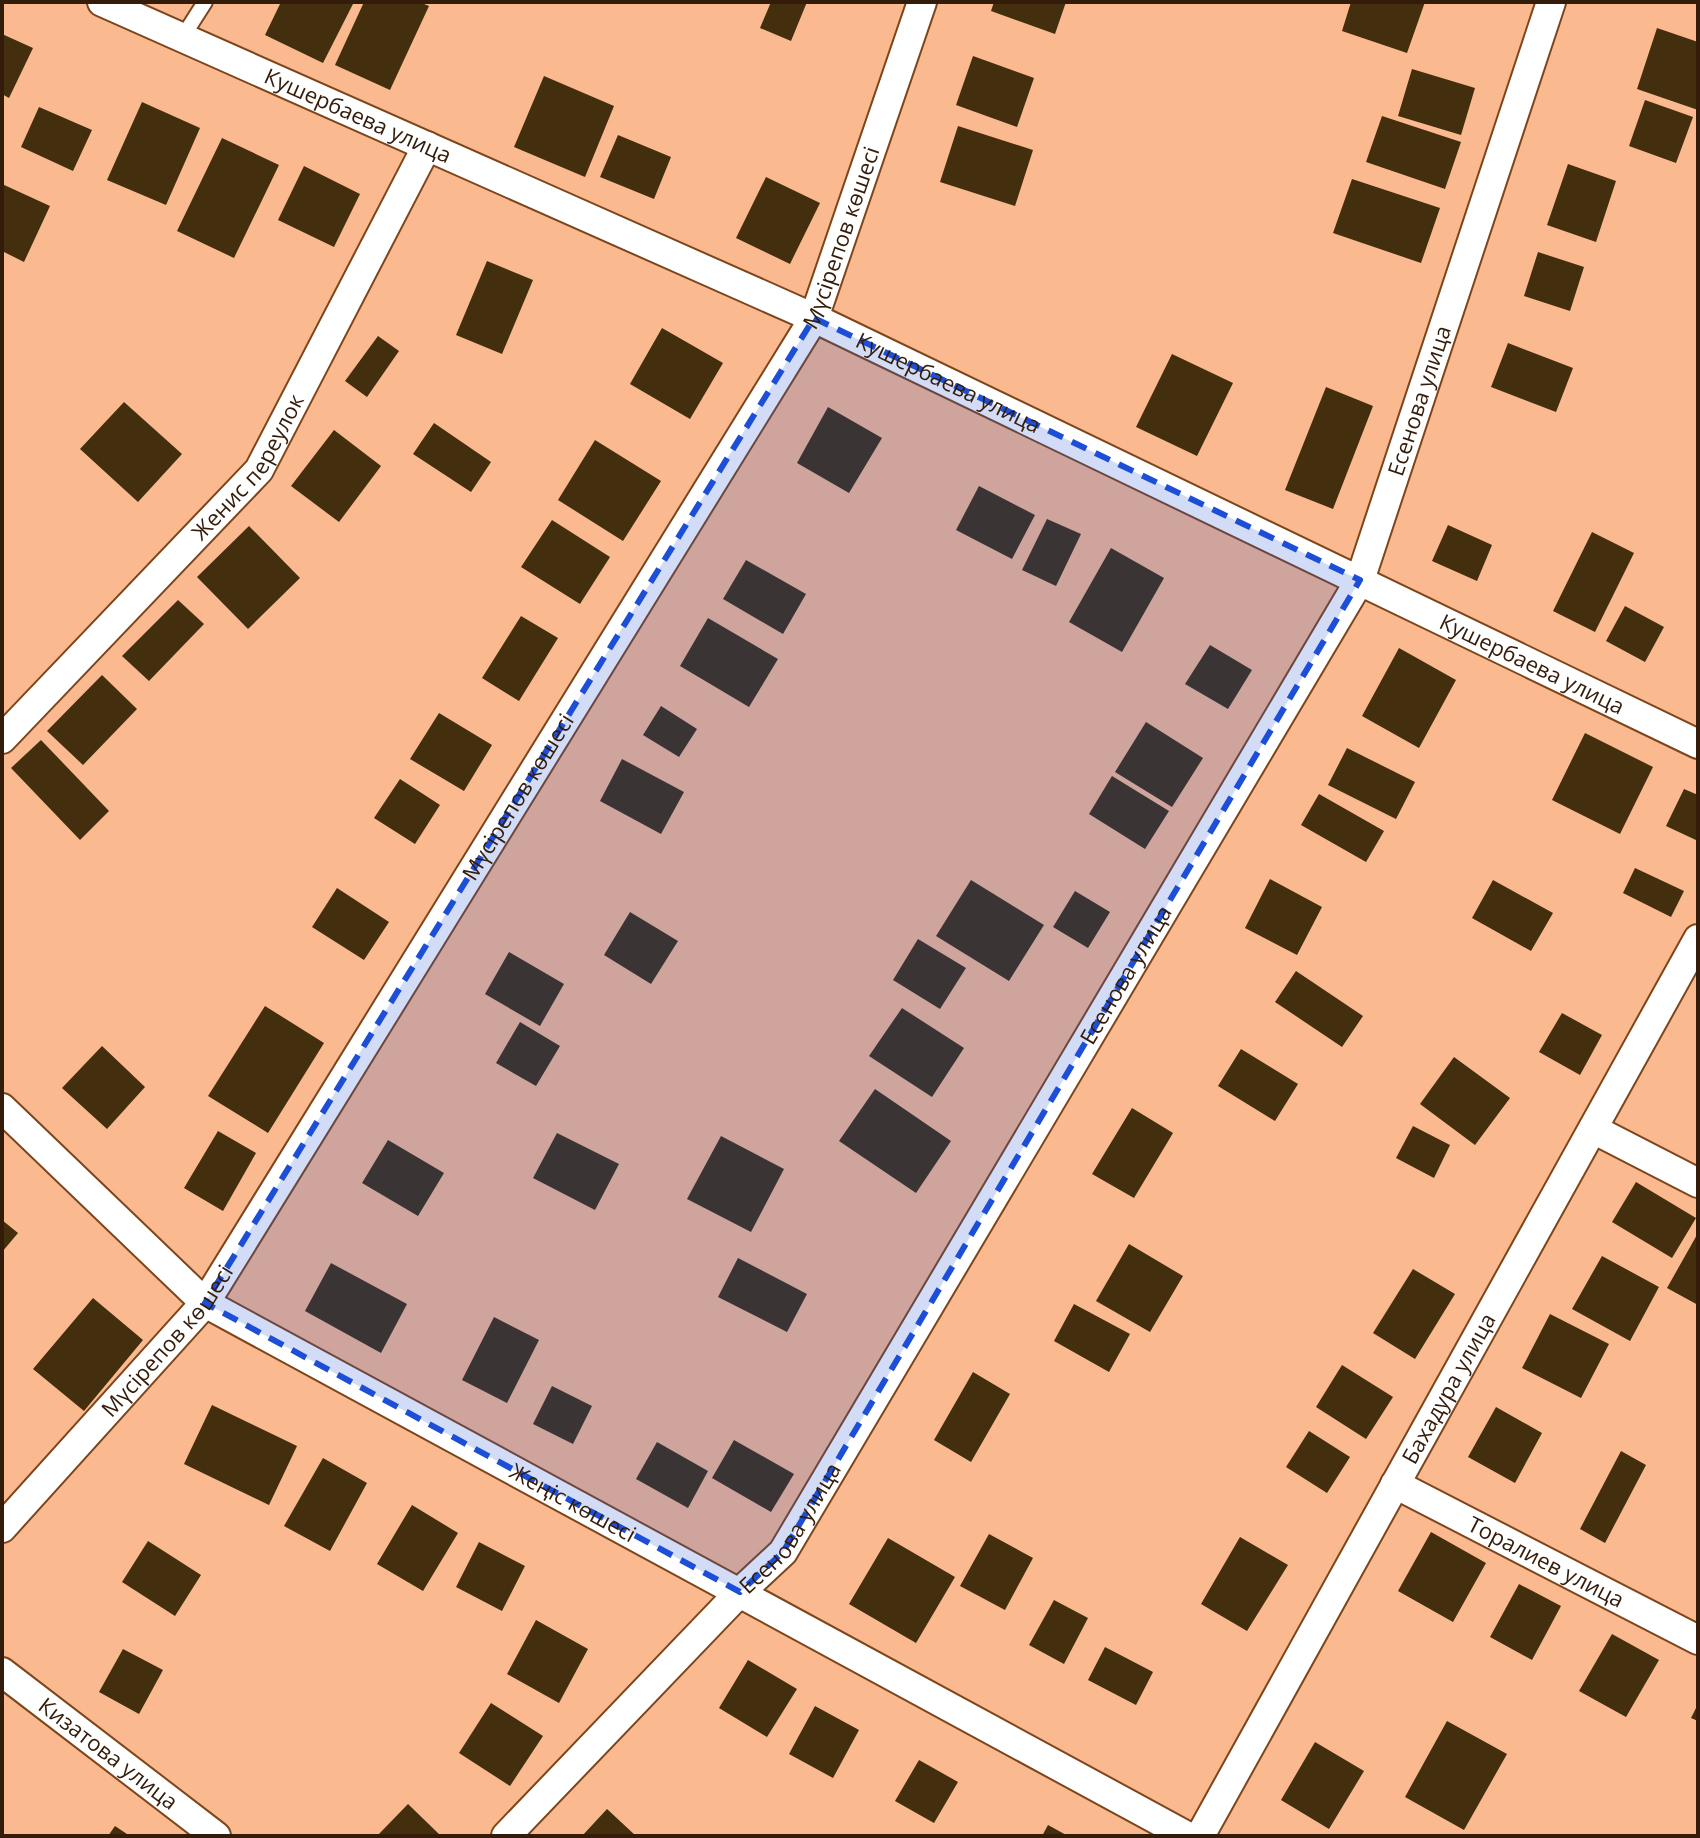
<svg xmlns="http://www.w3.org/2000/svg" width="1700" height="1838" viewBox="0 0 1700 1838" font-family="'Open Sans',sans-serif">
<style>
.building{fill:#432e0d}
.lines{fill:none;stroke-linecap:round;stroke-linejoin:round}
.lane-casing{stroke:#7d451b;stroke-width:18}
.street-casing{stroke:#7d451b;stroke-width:32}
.lane{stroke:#fff;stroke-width:14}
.street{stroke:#fff;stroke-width:28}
.marked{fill:#1d4ed8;fill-opacity:0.2;stroke:#1d4ed8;stroke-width:6;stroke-dasharray:16 10;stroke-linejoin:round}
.labels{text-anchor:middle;stroke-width:8;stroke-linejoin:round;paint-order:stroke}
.street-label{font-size:22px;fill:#341c0b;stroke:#fae6d9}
</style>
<rect width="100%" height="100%" fill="#fab98f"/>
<path class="building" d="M281,2h73l-31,61 -58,-28z
M364,2h55l10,4 -39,84 -55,-25z
M771,2h36l-16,39 -31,-13z
M994,2h72l-11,32 -64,-23z
M1351,2h74l-18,51 -65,-22z
M1657,28l41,14v68l-61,-21z
M2,34l31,14 -24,50 -7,-4z
M973,56l61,22 -17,49 -61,-22z
M1412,69l63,19 -14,47 -63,-19z
M544,76l70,30 -29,71 -71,-30z
M1645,100l48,17 -17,46 -47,-17z
M142,102l58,26 -34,77 -59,-25z
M39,107l53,23 -19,41 -52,-24z
M1382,116l79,26 -16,47 -79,-27z
M958,126l75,24 -18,56 -75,-24z
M618,135l53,22 -17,42 -54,-22z
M222,138l57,27 -45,93 -57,-27z
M1568,164l48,17 -20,61 -49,-17z
M304,166l56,28 -26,53 -56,-27z
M766,177l54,26 -30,61 -54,-26z
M1352,179l88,29 -19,55 -88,-30z
M2,184l48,22 -26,56 -22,-11z
M1538,252l46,15 -14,44 -46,-15z
M487,261l46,19 -31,74 -46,-19z
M662,328l61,35 -33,56 -60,-35z
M378,336l21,15 -32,46 -22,-16z
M1508,343l65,25 -17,44 -65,-25z
M1172,354l61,29 -36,73 -61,-29z
M1326,387l47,19 -40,103 -48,-19z
M124,402l58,52 -44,48 -58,-53z
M828,407l54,31 -33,55 -52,-30z
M434,423l57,39 -20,30 -58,-38z
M334,430l47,36 -42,56 -48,-36z
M595,440l66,41 -38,60 -65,-41z
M979,486l56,29 -23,44 -56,-29z
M1047,519l34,15 -25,52 -34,-16z
M552,520l58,37 -30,47 -59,-37z
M1448,525l44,20 -15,36 -45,-20z
M249,526l51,52 -52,51 -51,-52z
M1592,532l42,21 -39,79 -42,-21z
M1111,548l53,30 -42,74 -53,-30z
M746,560l60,34 -23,40 -60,-35z
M178,600l26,24 -55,57 -27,-25z
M1625,606l39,21 -19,35 -39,-21z
M521,616l37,22 -39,63 -37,-23z
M708,618l70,41 -29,48 -69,-41z
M1210,645l42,25 -24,39 -43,-25z
M1399,648l57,32 -37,68 -57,-32z
M102,675l35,34 -54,56 -36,-34z
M661,706l36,23 -18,28 -36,-22z
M439,713l53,32 -28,46 -54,-32z
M1146,722l57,36 -31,49 -57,-35z
M1585,733l68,34 -33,67 -68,-34z
M41,740l68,71 -29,29 -69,-72z
M1347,748l68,34 -19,37 -68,-34z
M622,759l62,33 -23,42 -61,-33z
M1112,776l57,35 -24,38 -56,-35z
M400,779l40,26 -25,39 -41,-26z
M1684,789l14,6v46l-32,-15z
M1319,794l65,37 -18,31 -65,-37z
M1635,868l49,23 -13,26 -48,-24z
M1270,879l52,28 -25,48 -52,-27z
M971,880l73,45 -35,56 -73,-45z
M1493,880l60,33 -22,38 -59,-33z
M337,888l52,34 -25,38 -52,-33z
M1075,891l35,21 -22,36 -35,-21z
M630,912l48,29 -27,43 -47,-29z
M918,939l48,29 -26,41 -47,-29z
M509,952l55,32 -24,42 -55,-32z
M1296,971l67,45 -21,31 -67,-45z
M265,1006l59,37 -56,90 -60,-37z
M902,1008l62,40 -32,49 -63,-41z
M1562,1013l40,22 -22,40 -41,-23z
M520,1022l40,24 -24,40 -40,-23z
M102,1046l43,41 -38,42 -45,-41z
M1241,1049l57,35 -23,37 -57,-35z
M1454,1057l56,41 -35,47 -55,-41z
M875,1089l76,52 -35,52 -77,-52z
M1132,1108l41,25 -39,65 -42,-24z
M1413,1126l37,19 -16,33 -38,-20z
M218,1131l38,22 -33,58 -39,-23z
M557,1133l62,31 -24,46 -62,-32z
M721,1136l63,33 -33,63 -64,-33z
M388,1140l56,33 -26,43 -56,-33z
M1636,1182l60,36 -24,40 -60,-36z
M2,1220l16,13 -16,19z
M1698,1233v72l-31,-17z
M1129,1244l54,32 -33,56 -54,-31z
M1602,1256l57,31 -29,54 -58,-32z
M738,1258l69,36 -20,38 -69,-35z
M331,1263l76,41 -26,49 -76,-42z
M1413,1269l42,25 -40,65 -42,-26z
M93,1298l50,42 -59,71 -51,-42z
M1074,1304l56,30 -21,38 -55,-31z
M1550,1314l59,30 -28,54 -59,-30z
M494,1317l45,23 -32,63 -45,-23z
M1342,1365l51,32 -27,42 -50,-32z
M973,1372l37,22 -39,68 -37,-22z
M552,1386l40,20 -19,38 -40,-20z
M212,1405l85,41 -28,59 -85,-41z
M1496,1407l46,26 -27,50 -47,-26z
M1309,1431l41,26 -23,36 -41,-26z
M734,1440l60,34 -23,38 -59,-34z
M657,1442l51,29 -20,37 -52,-29z
M1621,1451l25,14 -41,78 -25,-14z
M323,1458l44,25 -37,68 -46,-25z
M412,1505l46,28 -35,58 -46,-27z
M1431,1532l55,31 -33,59 -55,-31z
M989,1534l44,24 -28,52 -45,-24z
M1240,1537l48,28 -41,66 -46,-27z
M888,1538l67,39 -39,66 -67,-39z
M148,1541l53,34 -26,41 -53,-34z
M479,1542l46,24 -23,45 -46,-24z
M1519,1584l42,22 -29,54 -42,-23z
M1054,1600l34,18 -24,46 -35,-19z
M536,1620l52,29 -29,54 -52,-29z
M1612,1634l47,26 -33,57 -47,-26z
M1105,1647l48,25 -17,33 -48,-25z
M123,1649l40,21 -24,44 -40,-22z
M748,1660l49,29 -30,48 -48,-29z
M491,1703l52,33 -33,50 -51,-33z
M1698,1704v17l-7,-3z
M815,1706l44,24 -26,48 -44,-24z
M1447,1721l60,33 -43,76 -59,-33z
M1315,1742l49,29 -35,58 -48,-29z
M919,1760l39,22 -24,41 -39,-22z
M408,1804l33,32h-64z
M607,1809l29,27h-54z
M1048,1825l20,11h-26z
M115,1826l15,10h-22z"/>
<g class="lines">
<g class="lane-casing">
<path id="lane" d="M182,38l23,-36"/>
</g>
<g class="street-casing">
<g id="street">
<path id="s1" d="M102,2l712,316 884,426"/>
<path id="s2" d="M2,739l257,-269 168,-324"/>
<path id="s3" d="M2,1108l203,195 982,533"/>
<path d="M1593,1129l105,54"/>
<path id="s4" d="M1395,1484l303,156"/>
<path id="s5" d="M2,1528l203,-225 609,-985 108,-316"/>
<path id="s6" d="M2,1672l214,164"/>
<path id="s7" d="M506,1836l234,-244 43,-40 577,-972 191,-578"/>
<path id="s8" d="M1200,1836l498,-897"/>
</g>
</g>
<use href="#lane" class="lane"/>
<use href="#street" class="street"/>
</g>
<path class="marked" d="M814,318l546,262 -577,972 -43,40 -535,-289z"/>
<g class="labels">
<g class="street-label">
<text dy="8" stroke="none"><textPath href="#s1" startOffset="280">Кушербаева улица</textPath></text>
<text dy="8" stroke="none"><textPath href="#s5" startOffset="1546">Мүсірепов көшесі</textPath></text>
<text dy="8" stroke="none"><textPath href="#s1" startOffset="928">Кушербаева улица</textPath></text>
<text dy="8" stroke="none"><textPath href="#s7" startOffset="1716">Есенова улица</textPath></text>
<text dy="8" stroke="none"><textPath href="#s2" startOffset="368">Женис переулок</textPath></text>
<text dy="8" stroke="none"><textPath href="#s1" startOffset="1576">Кушербаева улица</textPath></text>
<text dy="8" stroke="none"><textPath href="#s5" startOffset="898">Мүсірепов көшесі</textPath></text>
<text dy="8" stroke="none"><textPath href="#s7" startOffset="1068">Есенова улица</textPath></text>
<text dy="8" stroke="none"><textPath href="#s5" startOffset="250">Мүсірепов көшесі</textPath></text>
<text dy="8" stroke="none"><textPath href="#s8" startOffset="512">Бахадура улица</textPath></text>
<text dy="8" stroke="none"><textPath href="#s3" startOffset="700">Жеңіс көшесі</textPath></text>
<text dy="8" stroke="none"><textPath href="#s7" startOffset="420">Есенова улица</textPath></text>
<text dy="8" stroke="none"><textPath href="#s4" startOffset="170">Торалиев улица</textPath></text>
<text dy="8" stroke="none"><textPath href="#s6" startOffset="134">Кизатова улица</textPath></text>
</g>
</g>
<rect width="1700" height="1838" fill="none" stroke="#341c0b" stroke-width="8"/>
</svg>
